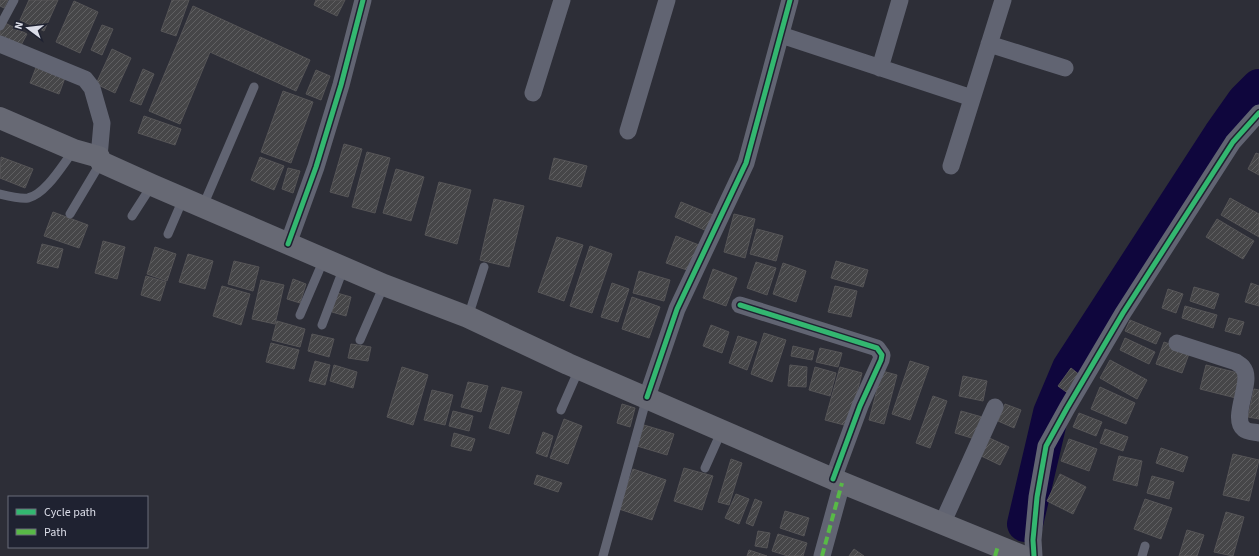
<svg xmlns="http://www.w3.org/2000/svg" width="1259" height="556" viewBox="0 0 1259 556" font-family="'Source Sans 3',sans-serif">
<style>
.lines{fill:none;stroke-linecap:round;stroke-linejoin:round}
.river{stroke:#0f063d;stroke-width:36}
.building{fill:url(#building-hatch);stroke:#565557}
.service{stroke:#616472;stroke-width:9}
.minor{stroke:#616472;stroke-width:17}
.trunk{stroke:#676974;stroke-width:22}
.quiet{stroke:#58b947;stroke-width:4;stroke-dasharray:8 4;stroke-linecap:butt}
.cycleway-casing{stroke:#1f2231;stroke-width:8}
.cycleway{stroke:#33b770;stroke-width:5}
</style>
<defs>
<pattern id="building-hatch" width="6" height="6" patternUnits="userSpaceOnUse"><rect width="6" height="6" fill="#464648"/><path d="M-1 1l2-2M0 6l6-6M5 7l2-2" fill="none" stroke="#606062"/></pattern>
</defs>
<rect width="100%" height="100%" fill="#2d2e37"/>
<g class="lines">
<path class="river" d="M1025,524l26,-111 19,-45 151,-233 24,-34 14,-14"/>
</g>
<path class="building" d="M0,0h8l-4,8 -4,-2z
M29,0h29l-14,31 -24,-11z
M172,0h17l-13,36 -15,-5z
M316,0h29l-8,16 -23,-11z
M74,1l24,11 -18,41 -24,-11z
M193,6l117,54 -14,31 -86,-39 -30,72 -31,-13z
M3,22l24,12 -7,13 -20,-10v-9z
M102,25l11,4 -11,26 -11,-5z
M112,49l19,9 -16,35 -19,-9z
M37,65l29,10 -7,19 -29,-11z
M143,69l11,5 -13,31 -11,-4z
M316,70l14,6 -9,24 -15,-6z
M283,91l30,11 -22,61 -30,-11z
M144,116l37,13 -6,16 -37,-12z
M344,144l18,5 -14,48 -18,-5z
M367,152l23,6 -15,55 -23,-6z
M1256,153l3,1v21l-11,-6z
M1,157l32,12 -8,19 -25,-10z
M260,157l24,9 -10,24 -23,-10z
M554,158l33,8 -6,21 -32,-8z
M288,168l12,3 -7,22 -11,-4z
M396,169l28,8 -13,44 -28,-8z
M439,182l32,8 -14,54 -32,-9z
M1230,198l29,16v23l-38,-22z
M494,199l30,7 -15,61 -29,-7z
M681,202l32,13 -6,16 -32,-14z
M53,212l35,13 -9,23 -35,-12z
M734,214l21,5 -10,39 -21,-6z
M1217,219l37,22 -11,18 -37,-22z
M757,229l26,7 -7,25 -26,-7z
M676,236l23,9 -9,26 -24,-8z
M557,237l26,8 -19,56 -26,-9z
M103,241l22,6 -8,32 -22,-6z
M42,244l21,5 -5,19 -21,-5z
M590,246l22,8 -20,59 -22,-7z
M155,247l21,7 -9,27 -20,-7z
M188,254l25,7 -8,28 -26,-7z
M234,261l25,6 -6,24 -25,-7z
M836,261l32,9 -5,17 -32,-9z
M756,262l20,6 -9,27 -20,-7z
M783,263l23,8 -10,31 -23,-8z
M713,269l24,9 -11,28 -23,-8z
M639,271l31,9 -6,21 -31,-8z
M146,276l20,6 -6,19 -19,-6z
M293,279l13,5 -6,19 -13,-4z
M261,280l23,5 -9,39 -23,-5z
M612,283l17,6 -11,33 -17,-5z
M1251,283l8,3v20l-14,-4z
M222,286l28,8 -9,31 -28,-9z
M835,286l22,5 -6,26 -23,-5z
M1194,287l25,7 -5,15 -24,-8z
M1168,289l15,5 -7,19 -14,-5z
M337,293l14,4 -5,19 -14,-4z
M632,297l28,10 -11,31 -27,-9z
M1185,306l32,9 -4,13 -31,-10z
M1229,318l15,4 -4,13 -15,-4z
M1130,320l31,13 -5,11 -31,-13z
M277,321l28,8 -5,18 -28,-7z
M711,325l18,7 -7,21 -19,-7z
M764,333l22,7 -14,42 -21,-8z
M312,334l22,5 -5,18 -21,-6z
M738,336l19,6 -10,28 -18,-7z
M1125,338l30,14 -6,12 -29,-14z
M1164,342l26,9 -8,22 -26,-9z
M271,343l28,7 -5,19 -28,-7z
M351,344l20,3 -3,14 -20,-3z
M793,346l21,5 -2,9 -21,-4z
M820,348l22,5 -4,14 -22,-5z
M1110,360l37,20 -10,19 -37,-21z
M315,361l15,4 -5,20 -16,-4z
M910,361l19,6 -19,53 -18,-6z
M334,365l23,7 -4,16 -23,-7z
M790,365l17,2 -1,20 -18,-1z
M1206,365l36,9 -6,24 -36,-9z
M402,367l26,8 -15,50 -26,-8z
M815,367l21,6 -6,23 -21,-6z
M840,367l22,6 -14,53 -23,-6z
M1071,368l10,8 -12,18 -11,-8z
M882,371l15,4 -13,49 -15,-4z
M963,376l24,5 -4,20 -24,-5z
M468,382l20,4 -7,26 -20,-5z
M502,387l20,5 -13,42 -20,-6z
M1100,387l35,16 -9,21 -35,-15z
M1254,389l5,1v29l-11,-2z
M432,390l21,5 -8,30 -21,-5z
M933,396l14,5 -17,47 -14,-5z
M622,404l13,4 -5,19 -13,-4z
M1005,404l16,6 -7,18 -16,-7z
M453,411l20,5 -4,15 -20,-5z
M961,411l21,6 -7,22 -20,-6z
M1079,413l23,9 -6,14 -23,-9z
M564,419l18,7 -14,38 -18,-6z
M644,425l30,9 -7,21 -30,-9z
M1105,429l23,8 -5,14 -23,-8z
M543,432l10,4 -6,21 -11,-4z
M454,433l21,6 -4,12 -20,-5z
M985,436l24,11 -9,18 -23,-11z
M1069,439l28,10 -8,22 -28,-10z
M1161,448l27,9 -5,15 -27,-9z
M1233,454l26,6 -10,41 -26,-6z
M1119,456l23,5 -5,25 -24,-6z
M731,459l11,4 -13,42 -11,-3z
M684,468l29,8 -11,34 -28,-9z
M633,469l33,11 -14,40 -33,-11z
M1060,474l26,13 -13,27 -26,-13z
M537,475l25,8 -4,9 -24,-8z
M1152,476l22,6 -5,17 -22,-6z
M736,494l13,5 -10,25 -14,-6z
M755,499l7,3 -9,24 -7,-3z
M1145,499l27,9 -11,31 -27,-10z
M785,511l24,7 -5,18 -24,-8z
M1226,512l18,5 -11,39 -19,-4z
M1187,530l17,5 -7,21h-18z
M758,531l12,2 -3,15 -12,-2z
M778,534l29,9 -4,13h-15l-16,-5z
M854,549l10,7h-15z
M749,550l18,6h-20z"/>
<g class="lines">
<path class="service" d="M0,26l14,-26
M0,194c8,2 20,5 28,4 18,-4 35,-34 46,-48
M203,206l51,-119
M70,214l31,-52
M132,216l20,-31
M168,234l15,-35
M300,315l24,-56
M468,317l16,-50
M322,325l22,-58
M360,340l24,-55
M561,410l18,-41
M705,468l17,-38
M603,556l44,-159
M1142,556l3,-10"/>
<path class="minor" d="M781,35l191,63
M0,44l85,35 7,9 10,35 -3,34
M989,44l76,24
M880,68l20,-68
M533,93l29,-93
M628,131l39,-131
M951,166l52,-166
M288,244l28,-77 25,-82 22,-85
M740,305l137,43 5,7 -1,5 -21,46 -27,73
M1177,343l59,19c2,2 6,3 7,6 11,12 -13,50 1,61 3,3 11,3 15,4
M647,397l30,-88 69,-146 44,-163
M942,524l53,-117
M822,556l20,-73
M1034,556l-1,-16 4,-43 9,-51 21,-38 56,-95 110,-171 26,-29"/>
<path class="trunk" d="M0,118l74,32 25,7 2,5 51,23 232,100 84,32 100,47 265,115 189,77"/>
<path class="quiet" d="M822,556l20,-73
M995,556l3,-10"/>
<g class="cycleway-casing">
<path id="cycleway" d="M288,244l28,-77 25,-82 22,-85
M740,305l137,43 5,7 -1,5 -21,46 -27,73
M647,397l30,-88 69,-146 44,-163
M1034,556l-1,-16 4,-43 9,-51 21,-38 56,-95 110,-171 26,-29"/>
</g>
<use href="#cycleway" class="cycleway"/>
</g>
<rect x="8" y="496" width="140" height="52" fill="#1f2231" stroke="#6a6d7a"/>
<rect x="16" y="509" width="20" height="6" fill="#33b770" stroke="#6a6d7a"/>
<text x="44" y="516" font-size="12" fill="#dbdde8">Cycle path</text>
<rect x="16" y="529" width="20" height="6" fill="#58b947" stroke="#6a6d7a"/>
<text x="44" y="536" font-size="12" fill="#dbdde8">Path</text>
<g transform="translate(28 28) rotate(285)" stroke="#1f2231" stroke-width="3" paint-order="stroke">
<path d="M0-3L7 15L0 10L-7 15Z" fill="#dbdde8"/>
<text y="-6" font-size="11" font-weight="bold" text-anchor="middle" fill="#dbdde8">N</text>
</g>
</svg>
